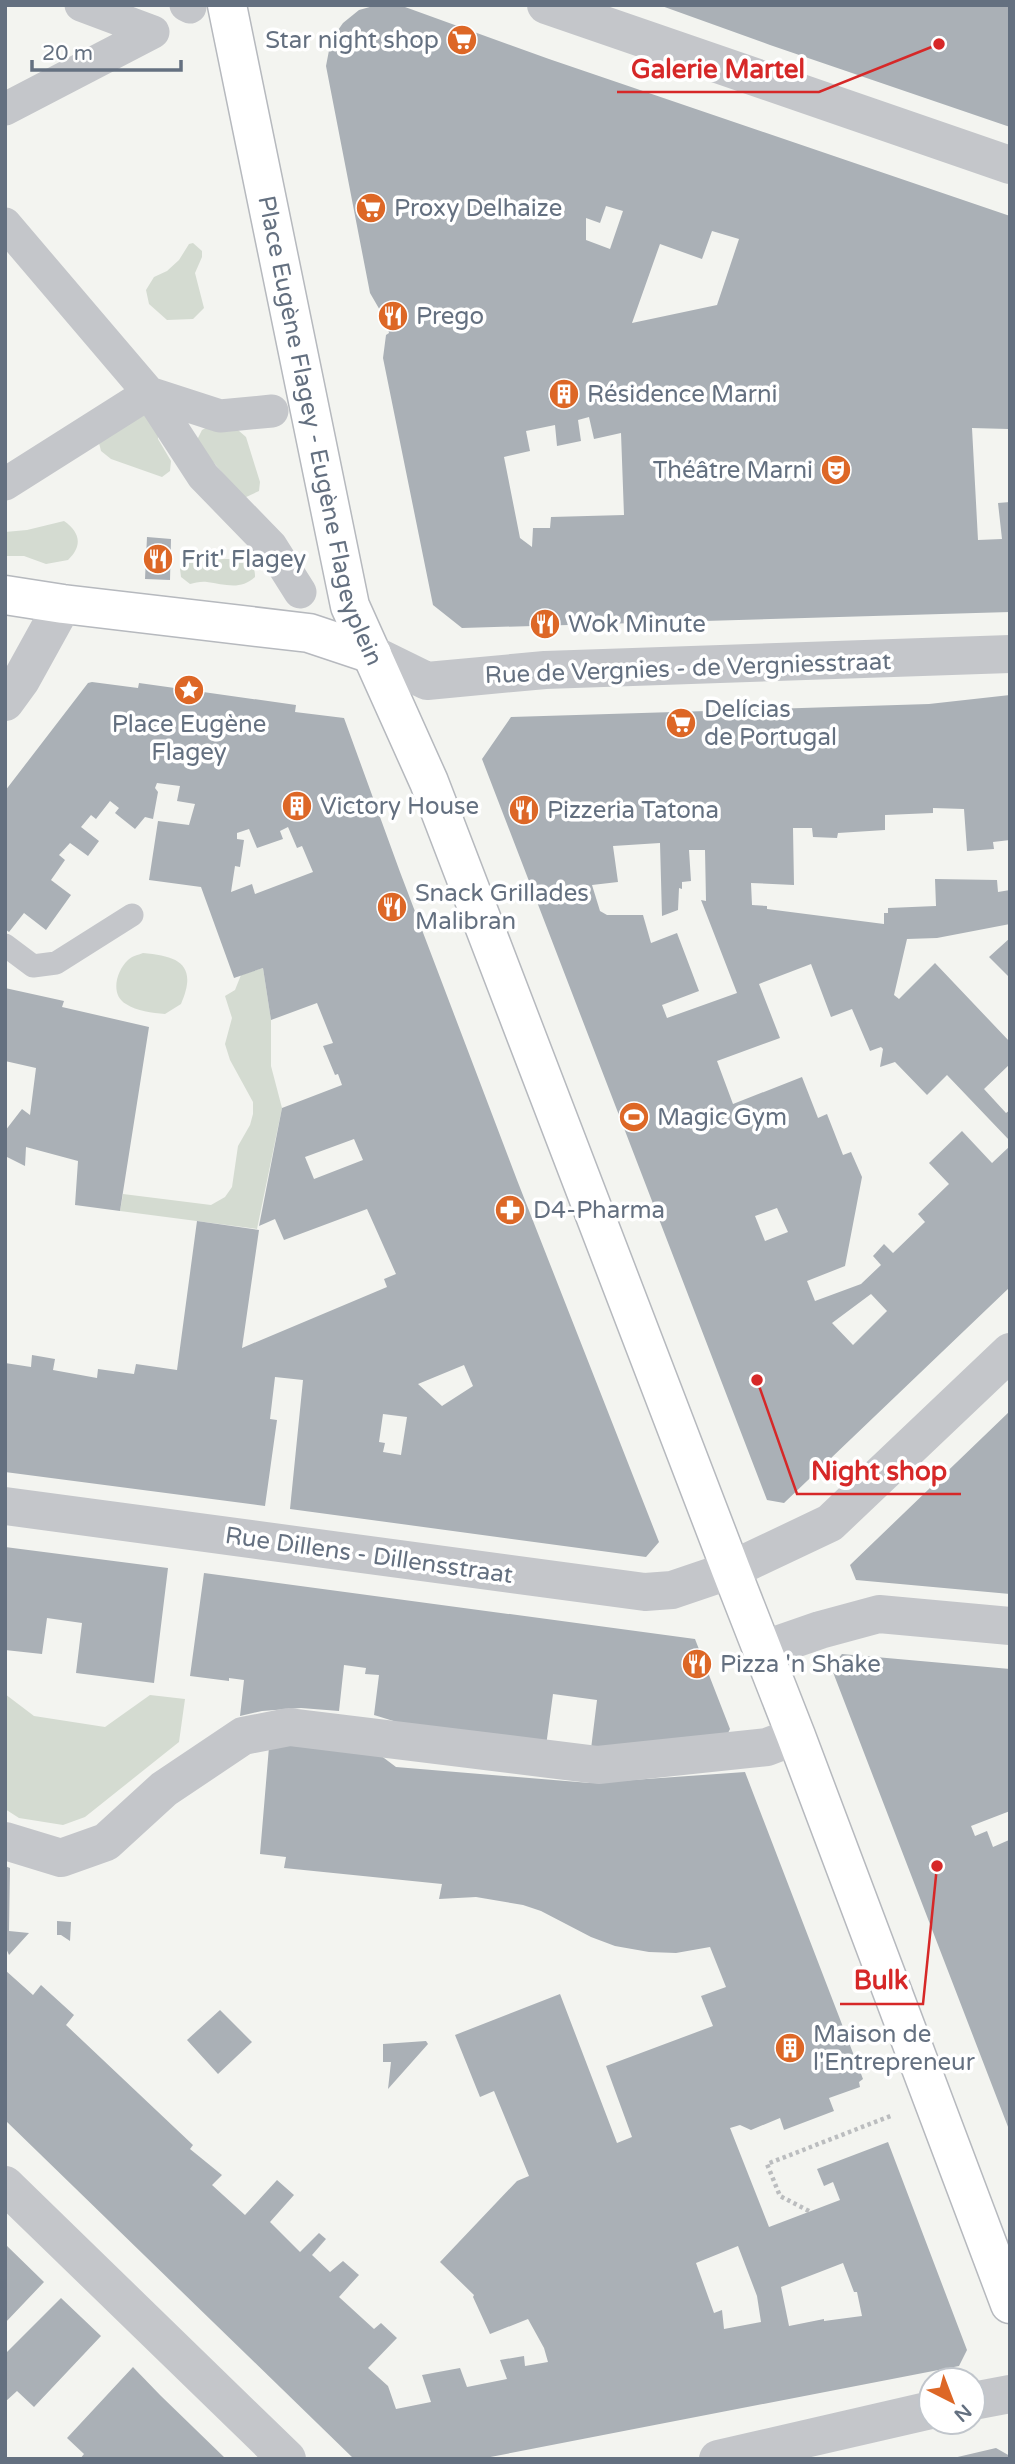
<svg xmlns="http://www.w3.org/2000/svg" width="1015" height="2464" viewBox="0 0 1015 2464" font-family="'Varela Round',sans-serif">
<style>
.green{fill:#d4dbd1}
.building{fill:#aab0b6;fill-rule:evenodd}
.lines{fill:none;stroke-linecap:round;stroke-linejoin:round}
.secondary-casing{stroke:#b6b9be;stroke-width:41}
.path{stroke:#bbbdbf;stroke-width:4.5;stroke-dasharray:3.5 3.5;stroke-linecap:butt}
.service{stroke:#c4c6ca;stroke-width:23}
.pedestrian{stroke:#c4c6ca;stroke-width:33}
.minor{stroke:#c4c6ca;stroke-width:38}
.tertiary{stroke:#c4c6ca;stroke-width:38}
.secondary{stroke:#fff;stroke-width:38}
.labels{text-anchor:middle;stroke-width:7;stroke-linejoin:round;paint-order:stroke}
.poi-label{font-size:24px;fill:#647080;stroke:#fff;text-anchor:start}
.street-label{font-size:24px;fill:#647080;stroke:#fff}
.leader{fill:none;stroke:#d62828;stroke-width:2.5}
.callout-dot{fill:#d62828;stroke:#fff;stroke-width:2.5}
.callout-label{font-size:26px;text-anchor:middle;font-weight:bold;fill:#d62828;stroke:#fff;stroke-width:7;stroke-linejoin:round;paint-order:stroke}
</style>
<rect width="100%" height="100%" fill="#f3f4f0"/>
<path class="green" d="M193,243l9,8v6l-7,16 9,35 -11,11 -26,1 -18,-16 -3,-14 8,-13 13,-6 12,-11 10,-16z
M142,414l16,10v15l13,22 -1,10 -8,6 -51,-18 -10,-8 -2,-8z
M213,424h18l15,13 14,45 -1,9 -15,7 -48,-56 6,-12z
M64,521c16,11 19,25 4,39l-22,4 -22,-8h-19v-24l22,-2z
M223,559c15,0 33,-1 32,18 -15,14 -31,7 -48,5 -6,-1 -12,1 -17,2l-9,-7 -1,-8 5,-6z
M143,953c36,3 55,12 38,51l-16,10c-13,-1 -28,-3 -39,-10 -16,-9 -10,-33 2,-44 4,-4 10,-5 15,-7z
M263,968l8,52v46l11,42 -25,121 -137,-18 3,-17 88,11 14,-8 7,-10 6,-41 12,-21 3,-11v-12l-23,-42 -5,-16 7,-26 -7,-22 10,-6 6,-15z
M5,1694l29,22 71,11 45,-32 35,4 -6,43 -94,75 -22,8 -44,-7 -14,-9z"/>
<path class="building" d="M377,5l28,2 144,52 461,157v207l-2,6 -36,-1 6,112 24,-1 -4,-36 12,-1v110l-548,16 -29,-23 -50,-247 3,-23 3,-2 -4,-20 -4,-1 -11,-19 -44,-227 5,-26 12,-17 16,-13zM606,206l17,5 -13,38 -24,-9v-22l14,5zM712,231l27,8 -22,66 -85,18 28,-79 42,15zM589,417l5,22 27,-6 3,82 -73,2 -1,11h-17l-1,19 -12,-9 -16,-81 26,-6 -4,-20 29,-6 2,21 24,-5 -3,-21z
M659,5h351v122l-240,-82z
M147,537l24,2 -1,41 -25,-1z
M92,682l46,6 1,-5 50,7 107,15 -1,7 49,6 56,154 117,308 142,362 -13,15 -356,-48 13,-129 -28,-3 -5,42 7,1 -12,86 -260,-34v-109l26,4 1,-12 23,4 -2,11 44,8 1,-9 36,5 2,-10 41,6 20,-149 62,9 -17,118 145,-61 -3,-8 12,-5 -29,-65 -83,31 -9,-21 -16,7 23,-118 60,-23 -4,-11 -3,1 -12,-29 10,-3 -16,-40 -46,17 -8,-52 -29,10 -33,-91 -52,-7 9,-59 31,4 6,-21 -18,-3 3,-15 -23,-3 -2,5 3,4 -5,27 -8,-2 -10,12 -20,-16 4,-5 -9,-7 -14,18 -5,-4 -10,12 18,14 -11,15 -18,-13 -11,12 6,5 -14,20 20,15 -25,35 -22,-17 -15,19 -4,-3v-138l83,-108zM288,827l9,21 5,-2 11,26 -58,22 -3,-10 -21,8 4,-26 5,1 4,-27 -7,-1v-6l12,-4 8,19 26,-9 -3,-8zM354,1139l9,21 -49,19 -9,-22zM464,1365l9,21 -31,20 -24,-22zM383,1414l24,3 -6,38 -18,-3 2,-9 -6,-1z
M1010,695v145l-17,2 1,7 -27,2 -3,-42 -31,-1v5l-48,2v15l-47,3 -1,5 -24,-1 -1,-9h-19l1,57 -43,-2 1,22 15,1v3l117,15v-11h4v-5l48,-2 -1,-27 62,1 1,12 12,-2v34l-73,14 -30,1 -13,56 5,4 36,-36 75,79v22l-26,25 22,24 4,-3v31l-63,-66 -20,20 -32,-33 -15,5 3,-18 -2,-2 -11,4 -18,-42 -21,8 -20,-53 -52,20 21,54 -63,23 16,43 69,-27 16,41 9,-4 16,41 8,-3 11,25 -17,89 -38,15 8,20 46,-17 20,-19 -8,-9 11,-12 9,9 32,-31 -7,-8 31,-30 -20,-21 33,-32 30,32 18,-17v141l-226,216 -17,-3 -285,-741 29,-42 418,-13zM660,843l2,73 16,-6 1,-22 3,1v-7l9,-1 -2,-31h16l1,51 -5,-1 36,93 -70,25 -5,-13 37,-14 -22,-58 -26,10 -8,-28h-36l-7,-4 -8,-26 26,-3 -5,-36zM777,1208l11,24 -23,9 -10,-25zM871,1294l16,17 -34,34 -21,-22z
M1010,938v40l-21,-21z
M5,988l59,13 -2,6 87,20 -29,184 -45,-6 3,-44 -52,-14 -1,19 -20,-10v-25l17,-22 8,6 6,-47 -31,-7z
M1010,1411v183l-154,-14 -6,-15z
M5,1547l163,21 -14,115 -78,-10 6,-50 -35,-5 -5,36 -37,-4z
M204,1573l491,66 35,90 -4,8 -135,12 6,-49 -44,-6 -7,52 -133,-19 -39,-12 5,-40 -14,-1 1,-6 -22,-3 -5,46 -38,-3 -39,3 -22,5 4,-36 -15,-2v3l-39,-5z
M842,1654l168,15v142l-39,15 4,10 12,-5 6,16 16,-7 1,2v290l-179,-465z
M301,1740l67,6 28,21 194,16 155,-11 118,307 -4,3 1,5 -31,11 5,13 -50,19 -4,-12 -29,12 -11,-5 -10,3 39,99 71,-27 -7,-18 -9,4 -7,-17 71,-27 79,208 -8,16 -479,93h-126l-349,-339v-150l28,25 8,-10 33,30 -8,10 127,120 -3,4 32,26 -10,10 33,30 32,-35 17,15 -24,27 30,30 19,-19 7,6 -14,16 18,17 13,-11 16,14 -20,22 35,32 7,-6 16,15 -29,30 20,18 8,23 35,-7 -9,-27 38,-7 7,19 40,-8 -7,-19 24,-4 1,10 23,-4 -4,-14 -16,-29 -38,15 -17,-37 1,-2 -34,-33 77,-81 12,-5 -35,-85 -14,6 -25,-62 105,-41 57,149 15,-6 -26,-71 107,-40 -12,-30 25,-9 -16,-40 -34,6 -27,-1 -34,-6 -24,-9 -50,-26 -18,-6 -47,-8 -37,2 3,-15 -158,-16 2,-11 -26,-3 9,-107zM738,2246l19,50 4,26 -37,7 -2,-19 -8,3 -18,-50zM843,2263l11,29h3l5,24 -38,5v-2l-35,7 -8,-39z
M5,1866l5,2 -1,63 20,2 -20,22 -4,-9z
M57,1921l14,1 -1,19 -9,-6h-4z
M220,2010l32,32 -34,32 -31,-34z
M426,2041l2,3 -40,45 3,-27h-8v-18z
M5,2244l39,38 -39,41z
M61,2298l40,38 -67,71 -17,-16 -12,11v-48z
M133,2367l27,28 66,64h-146l4,-5 -17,-16z
M996,2448l14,8v3h-61z"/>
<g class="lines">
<g class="secondary-casing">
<g id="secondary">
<path id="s1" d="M227,5l123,601 79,176 302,788 65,166 214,568"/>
<path d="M5,595l58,9 246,29 63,21"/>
</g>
</g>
<path class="path" d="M809,2211l-29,-15 -13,-32 126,-49"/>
<path class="service" d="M5,945l28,21 23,-3 76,-48"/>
<path class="pedestrian" d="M81,5l72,27
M186,5l4,2
M5,109l148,-77
M5,224l144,169 54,83 68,70 29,46
M5,484l144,-91 71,23 52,-5"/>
<path class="minor" d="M5,702l16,-22 42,-76
M5,1506l640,86 27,-2 59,-20 99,-47 180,-171
M762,1650l58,-20 59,-16 131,12
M5,1841l56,17 45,-16 58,-53 79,-53 46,-9 309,38 169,-18 29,-11
M5,2185l282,274"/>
<path class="tertiary" d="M546,5l464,160
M372,654l55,27 118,-11 465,-16
M973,2401l37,-7
M718,2459l213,-49"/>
<use href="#secondary" class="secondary"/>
</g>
<defs>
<g id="supermarket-disc" transform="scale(1.575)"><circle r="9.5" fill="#dd6726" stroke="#fff"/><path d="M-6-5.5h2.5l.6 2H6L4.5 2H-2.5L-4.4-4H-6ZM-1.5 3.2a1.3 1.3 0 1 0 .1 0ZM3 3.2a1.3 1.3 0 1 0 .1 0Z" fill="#fff"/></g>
<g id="restaurant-disc" transform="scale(1.575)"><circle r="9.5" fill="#dd6726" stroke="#fff"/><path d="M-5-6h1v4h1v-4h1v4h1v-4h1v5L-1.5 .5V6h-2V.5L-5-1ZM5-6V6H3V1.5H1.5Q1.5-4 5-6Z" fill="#fff"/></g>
<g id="building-disc" transform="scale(1.575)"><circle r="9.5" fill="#dd6726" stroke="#fff"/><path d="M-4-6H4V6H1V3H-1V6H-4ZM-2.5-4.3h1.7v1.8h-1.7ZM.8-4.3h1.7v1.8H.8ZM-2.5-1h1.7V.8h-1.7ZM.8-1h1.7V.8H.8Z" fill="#fff"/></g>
<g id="theatre-disc" transform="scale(1.575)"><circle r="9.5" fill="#dd6726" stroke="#fff"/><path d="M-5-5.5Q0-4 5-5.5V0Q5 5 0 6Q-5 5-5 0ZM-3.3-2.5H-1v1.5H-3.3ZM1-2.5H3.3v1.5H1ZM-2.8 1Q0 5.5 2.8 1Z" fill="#fff"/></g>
<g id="sight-disc" transform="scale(1.575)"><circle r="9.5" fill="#dd6726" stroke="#fff"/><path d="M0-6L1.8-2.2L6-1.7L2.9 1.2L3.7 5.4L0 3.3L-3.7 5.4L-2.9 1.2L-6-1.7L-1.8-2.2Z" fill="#fff"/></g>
<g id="stadium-disc" transform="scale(1.575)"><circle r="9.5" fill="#dd6726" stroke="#fff"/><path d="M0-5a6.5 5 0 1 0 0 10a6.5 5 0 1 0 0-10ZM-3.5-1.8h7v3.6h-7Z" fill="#fff"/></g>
<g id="pharmacy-disc" transform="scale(1.575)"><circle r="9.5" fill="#dd6726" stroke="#fff"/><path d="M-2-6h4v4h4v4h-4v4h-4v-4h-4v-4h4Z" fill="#fff"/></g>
</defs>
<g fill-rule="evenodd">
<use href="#supermarket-disc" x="462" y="40"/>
<use href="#supermarket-disc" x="371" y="208"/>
<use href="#restaurant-disc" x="393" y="316"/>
<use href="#building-disc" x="564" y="394"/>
<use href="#theatre-disc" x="836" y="470"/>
<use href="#restaurant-disc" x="158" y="559"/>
<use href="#restaurant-disc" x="545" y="624"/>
<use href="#sight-disc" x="189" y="690"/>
<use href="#supermarket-disc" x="681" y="723"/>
<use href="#building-disc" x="297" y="806"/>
<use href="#restaurant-disc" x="524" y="810"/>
<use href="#restaurant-disc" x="392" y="907"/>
<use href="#stadium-disc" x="634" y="1117"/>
<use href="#pharmacy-disc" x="510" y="1210"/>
<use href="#restaurant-disc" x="697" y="1664"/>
<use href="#building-disc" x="790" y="2048"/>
</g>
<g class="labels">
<g class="poi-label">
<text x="439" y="48" text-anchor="end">Star night shop</text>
<text x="394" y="216">Proxy Delhaize</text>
<text x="416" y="324">Prego</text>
<text x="587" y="402">Résidence Marni</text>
<text x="813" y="478" text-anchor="end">Théâtre Marni</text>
<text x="181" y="567">Frit' Flagey</text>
<text x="568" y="632">Wok Minute</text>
<text x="704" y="717">Delícias<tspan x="704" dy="28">de Portugal</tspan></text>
<text x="189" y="732" text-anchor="middle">Place Eugène<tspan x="189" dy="28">Flagey</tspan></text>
<text x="320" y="814">Victory House</text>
<text x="547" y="818">Pizzeria Tatona</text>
<text x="415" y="901">Snack Grillades<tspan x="415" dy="28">Malibran</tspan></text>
<text x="657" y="1125">Magic Gym</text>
<text x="533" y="1218">D4-Pharma</text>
<text x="720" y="1672">Pizza 'n Shake</text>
<text x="813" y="2042">Maison de<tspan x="813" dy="28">l'Entrepreneur</tspan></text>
</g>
<g class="street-label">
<text dy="8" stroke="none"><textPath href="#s1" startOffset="436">Place Eugène Flagey - Eugène Flageyplein</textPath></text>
<text transform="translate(688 668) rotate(-2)" y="8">Rue de Vergnies - de Vergniesstraat</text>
<text transform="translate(369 1555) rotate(8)" y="8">Rue Dillens - Dillensstraat</text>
</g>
</g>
<path class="leader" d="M939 44L819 92H617M757 1380L797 1494H961M937 1866L923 2004H840"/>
<g class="callout-dot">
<circle cx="939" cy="44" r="7"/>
<circle cx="757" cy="1380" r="7"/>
<circle cx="937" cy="1866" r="7"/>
</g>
<g class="callout-label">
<text x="718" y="78">Galerie Martel</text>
<text x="879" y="1480">Night shop</text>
<text x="881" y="1989">Bulk</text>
</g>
<rect width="1015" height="2464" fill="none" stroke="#647080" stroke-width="14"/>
<g transform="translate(952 2401) rotate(138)"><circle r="33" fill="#ffffff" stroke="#c1c6cc" stroke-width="2"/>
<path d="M0-5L12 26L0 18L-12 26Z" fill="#dd6726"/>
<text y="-10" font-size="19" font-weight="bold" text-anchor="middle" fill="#647080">N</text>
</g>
<path d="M32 60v10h149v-10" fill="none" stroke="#647080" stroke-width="3.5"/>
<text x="42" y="60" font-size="21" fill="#647080" stroke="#ffffff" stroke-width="5" paint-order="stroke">20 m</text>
</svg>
